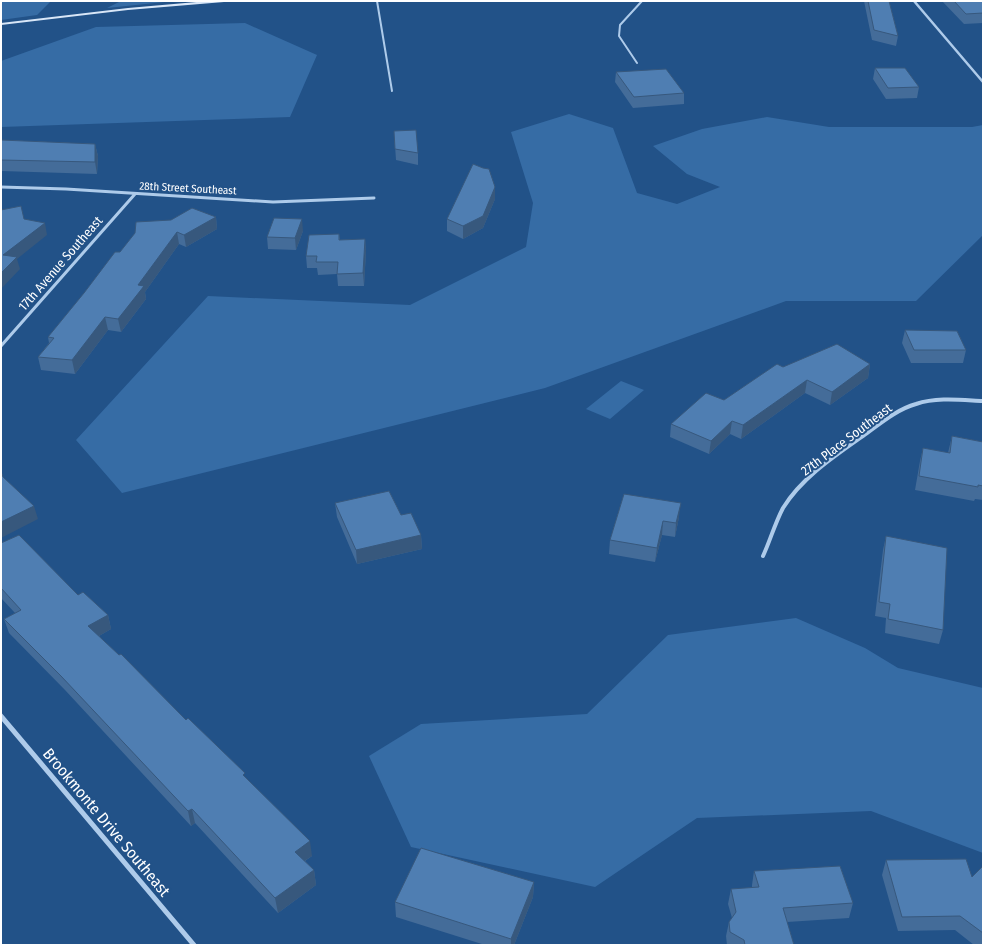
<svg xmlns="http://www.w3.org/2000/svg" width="984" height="946" viewBox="0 0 984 946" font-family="'Fira Sans Condensed',sans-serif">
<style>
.green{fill:#366ca5}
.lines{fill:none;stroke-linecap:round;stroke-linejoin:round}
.lane{stroke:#aecbea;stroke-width:2}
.street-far3{stroke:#aecbea;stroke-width:2.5}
.street-far2{stroke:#aecbea;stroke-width:3}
.street-far1{stroke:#aecbea;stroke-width:4}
.street{stroke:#aecbea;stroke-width:5}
.secondary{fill:#d9e7f8;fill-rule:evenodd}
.wall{fill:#446c99}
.shaded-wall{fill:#37587d}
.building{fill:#4f7eb2;stroke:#37587d}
.labels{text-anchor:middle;stroke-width:4;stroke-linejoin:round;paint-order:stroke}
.far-street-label{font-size:11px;fill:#fff;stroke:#225288}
.street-label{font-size:13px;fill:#fff;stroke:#225288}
.near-street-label{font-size:16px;fill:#fff;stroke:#225288}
</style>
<rect width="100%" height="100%" fill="#225288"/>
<path class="green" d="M1,1h50l-14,14 -36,5z
M121,1h53l-67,7z
M245,23l72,32 -27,62 -289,10v-66l95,-34z
M569,114l44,14 24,65 40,11 43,-17 -33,-13 -34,-28 49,-17 65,-12 62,10h143l11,-2v110l-67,66h-130l-241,87 -423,105 -46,-53 132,-144 202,9 116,-58 7,-44 -22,-71z
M621,381l23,9 -34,29 -24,-10z
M796,618l69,30 33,20 85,20v165l-112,-42 -174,7 -102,69 -184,-40 -42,-91 52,-32 166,-10 81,-79z"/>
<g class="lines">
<path class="lane" d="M377,1l15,90
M637,63l-18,-27 1,-11 22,-24"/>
<path class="street-far3" d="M914,1l69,81"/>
<path class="street-far2" d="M1,187l65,2 207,13 101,-4
M1,346l134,-152"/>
<path class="street-far1" d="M763,556c7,-15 12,-33 20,-48 20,-32 53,-53 84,-75 15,-11 31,-24 49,-29 21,-7 45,-4 67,-3"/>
<path class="street" d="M1,716l193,229"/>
<path class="secondary" d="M208,1h18l-2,1 -96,8 -127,15v-2l127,-15z"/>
</g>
<path class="wall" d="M864,1h25l9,35 -2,10 -24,-6z
M942,1h41v22l-19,1z
M875,68l44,19 -2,11 -31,1 -13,-20z
M616,72l68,21v11l-51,4 -18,-26z
M394,131l24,22v12l-22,-5z
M1,140l94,4 3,12 -1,18 -96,-3z
M495,199l-12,29 -20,11 -16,-8v-12z
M216,217l1,12 -31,18 -7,-3 -34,48 1,7 -25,33 -13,-2 -33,44 -34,-4 -3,-13 11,-14 -1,-6 72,-85z
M303,231l-7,19 -28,-1 -1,-12z
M339,234l1,6 25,-1 1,12 -2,35h-26l-1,-12 -19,1 -1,-7h-10l-1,-12z
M905,330l61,20 -3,13h-52l-9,-20z
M870,364l-2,14 -38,27 -25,-12 -64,46 -11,-5 -21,20 -39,-17 1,-13 53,-24 59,-33z
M952,436l31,6v58l-8,-1 -1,2 -59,-11 5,-29 3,-13 25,5z
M624,494l55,23 -4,20 -13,-2 -7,27 -46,-8 1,-14z
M335,503l66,12 20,20 1,14 -65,15 -20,-47z
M886,536l57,94 -4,14 -54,-11 1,-15 -11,-2 8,-66z
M1,543l107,72 3,14 -12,7 147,142 66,78 -7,5 9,9 2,15 -38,28 -83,-90 -4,3 -126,-136 -56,-57 -5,-14 11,-6 -14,-15z
M886,860l86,17 11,-11v79h-9l-19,-15 -57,1 -16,-56z
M754,871l99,32 -4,15 -62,4 7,23h-67l-1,-9 3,-14 3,-4 -4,-14 3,-15 21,-1v-3z
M534,882l-1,15 -19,48h-29l-89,-28 -1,-15z"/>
<path class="shaded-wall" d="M95,144l3,12 -1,18 -2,-12z
M495,187v12l-12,29 -20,11v-13z
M216,217l1,12 -31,18 -2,-12z
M302,219l1,12 -7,19 -1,-12z
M45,223l2,12 -30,24 3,10 -19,20v-16l2,-18z
M177,232l2,12 -34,48 1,7 -25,33 -3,-13 20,-34z
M365,239l1,12 -2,35 -1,-13z
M105,317l3,13 -33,44 -3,-14z
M870,364l-2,14 -38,27 2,-13z
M807,380l-2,13 -64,46 2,-14z
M732,421l-2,13 -21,20 2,-13z
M681,503l-2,14 -4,20 1,-14z
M34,506l4,13 -37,19v-16z
M663,521l-1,14 -7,27 2,-14z
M421,535l1,14 -65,15 -1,-14z
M108,615l3,14 -19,11 -4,-14z
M192,809l3,14 -4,3 -3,-15z
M310,841l2,15 -15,10 -2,-14z
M314,870l2,15 -38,28 -3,-15z
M534,882l-1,15 -19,48h-3v-6z"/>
<path class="building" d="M868,1h21l9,35 -24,-6z
M954,1h29v12l-17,1z
M875,68h30l14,19 -31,1z
M666,69l18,24 -50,4 -18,-25z
M416,130l2,23 -23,-4 -1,-18z
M1,140l94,4v18l-94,-2z
M473,164l10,4 6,1 6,18 -12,29 -20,10 -16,-7z
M21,206l3,13 21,4 -42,32 14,2 -16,16v-63z
M192,208l24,9 -32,18 -7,-3 -39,53 6,1 -26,33 -13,-2 -33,43 -34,-3 16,-19 -6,-1 36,-44 31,-41h5l15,-19 1,-11 35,-2z
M274,218l28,1 -7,19 -28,-1z
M339,234v6l26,-1 -2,34 -26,1 1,-12h-22l1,-6h-11l3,-21z
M905,330l52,1 9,19h-52z
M837,344l33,20 -38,28 -25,-12 -64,45 -11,-4 -21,20 -40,-17 35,-31 18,7 53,-36 6,3z
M952,436l31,6v44l-5,-1v2l-59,-11 4,-28 27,5z
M1,471l2,6 31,29 -33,16z
M389,491l12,24 10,-2 10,22 -65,15 -21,-47z
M624,494l57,9 -5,20 -13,-2 -6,27 -47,-8z
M19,535l59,60 5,-3 25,23 -20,11 31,29 2,-1 65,66 2,-2 57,55 -2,2 67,66 -15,11 19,18 -39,28 -83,-89 -4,2 -127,-135 -57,-57 17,-9 -20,-22v-45z
M886,536l61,12 -4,82 -55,-11 2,-15 -11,-2z
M421,848l113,34 -23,57 -116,-37z
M966,859l6,18 11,-11v67l-23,-17 -58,1 -16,-57z
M840,866l13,37 -70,5 11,37h-49l-1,-5 -14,-8 -1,-10 7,-10 -5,-23 28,-2 -5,-16z"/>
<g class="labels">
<g class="far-street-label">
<text transform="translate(188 188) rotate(3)" y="4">28th Street Southeast</text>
</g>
<g class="street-label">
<text transform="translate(60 263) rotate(-49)" y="5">17th Avenue Southeast</text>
<text transform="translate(846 439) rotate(-37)" y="5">27th Place Southeast</text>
</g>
<g class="near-street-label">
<text transform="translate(107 822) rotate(50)" y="6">Brookmonte Drive Southeast</text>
</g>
</g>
<rect width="984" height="946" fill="none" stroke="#ffffff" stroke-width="4"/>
</svg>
